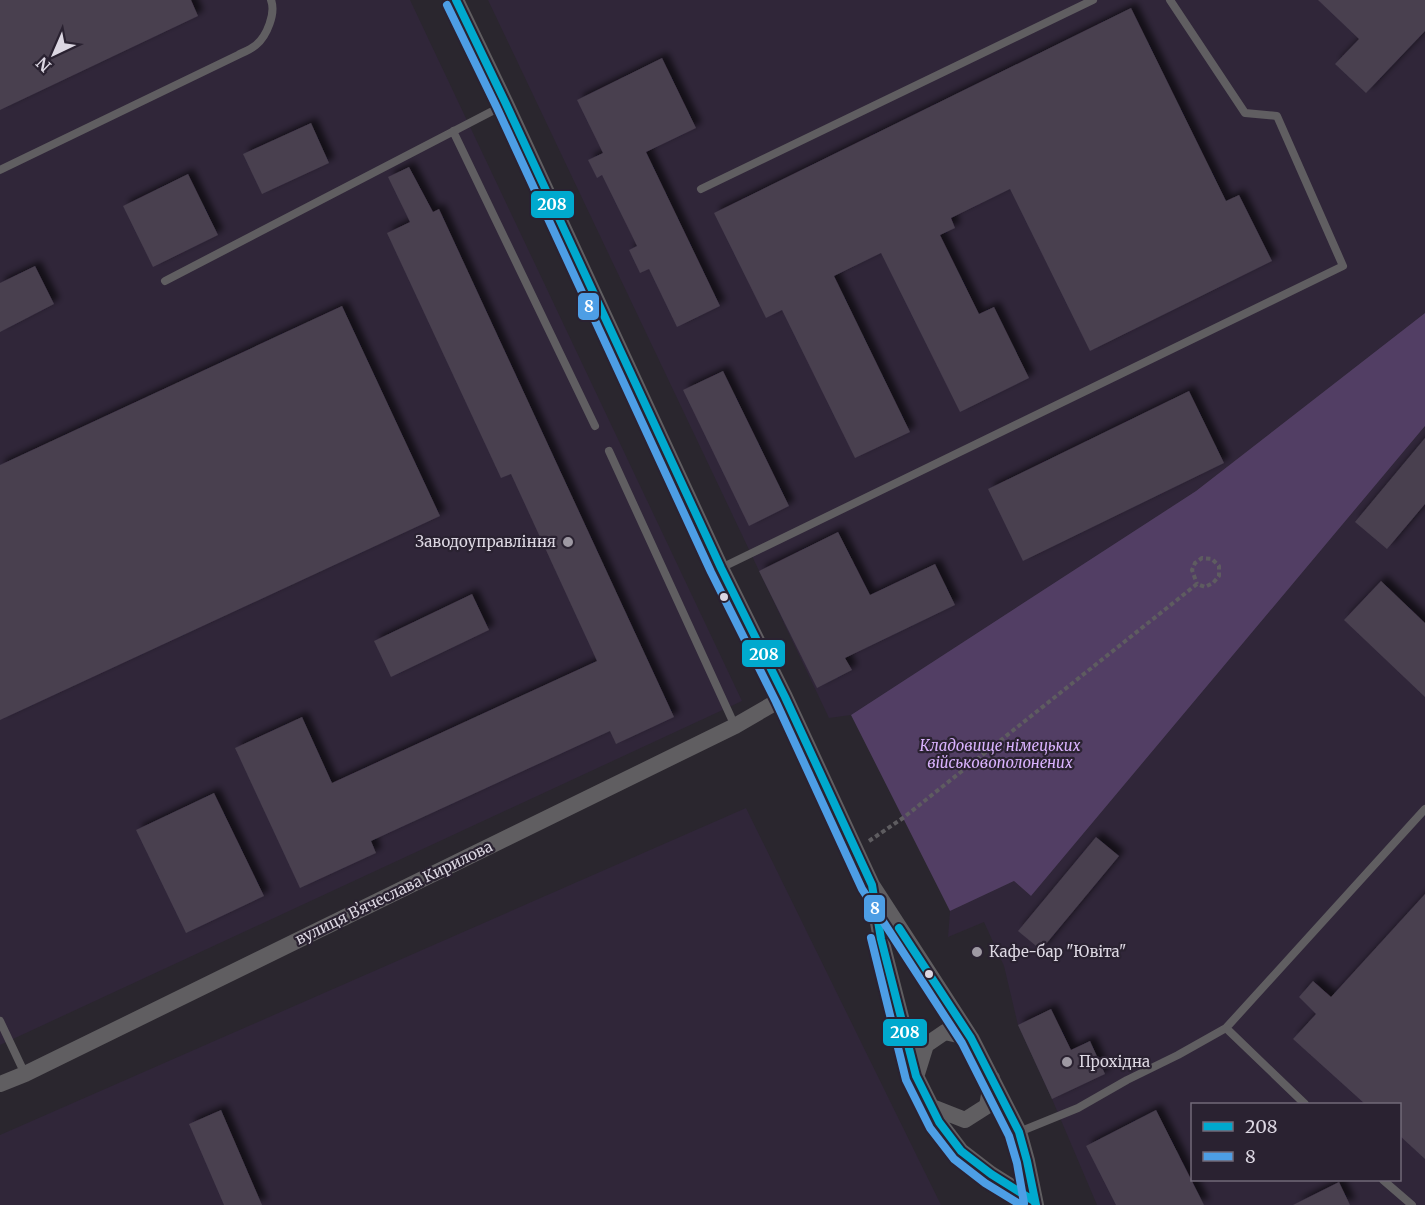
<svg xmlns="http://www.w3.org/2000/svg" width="1425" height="1205" viewBox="0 0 1425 1205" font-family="Merriweather,serif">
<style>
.built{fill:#302639;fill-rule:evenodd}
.green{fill:#523e64}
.building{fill:#483f4f;filter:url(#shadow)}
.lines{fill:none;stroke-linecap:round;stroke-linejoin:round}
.path{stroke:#5e5c60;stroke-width:4;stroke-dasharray:4.5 3;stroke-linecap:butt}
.lane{stroke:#605e61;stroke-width:8}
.street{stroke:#605e61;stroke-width:16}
.bus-1-casing{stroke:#2a2231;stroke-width:12}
.bus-2-casing{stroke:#2a2231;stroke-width:12}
.bus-1{stroke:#00a9ce;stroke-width:8}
.bus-2{stroke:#4d9ee5;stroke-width:8}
.poi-dot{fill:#9e99a3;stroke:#2a2231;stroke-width:2}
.bus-dot{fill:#dcd7e2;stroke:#2a2231;stroke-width:2}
.labels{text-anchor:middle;stroke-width:4.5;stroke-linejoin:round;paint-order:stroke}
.poi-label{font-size:15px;fill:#dcd7e2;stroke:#2a2231;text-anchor:start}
.park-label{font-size:15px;font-style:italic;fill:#d9b2fd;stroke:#2a2231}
.street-label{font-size:15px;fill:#dcd7e2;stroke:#2a2231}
.line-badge{stroke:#2a2231;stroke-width:2}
.badge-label{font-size:16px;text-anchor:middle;font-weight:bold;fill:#fff}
</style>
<defs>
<filter id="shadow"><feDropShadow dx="5.5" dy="-5.5" stdDeviation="3" flood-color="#0009"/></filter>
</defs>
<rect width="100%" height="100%" fill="#2a262e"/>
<path class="built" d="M0,0h410l332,701 -742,344z
M488,0h937v313l-229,178 -345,224 -22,3z
M1425,426v779h-328l-45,-106 -34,-74 -14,-59 -20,-44 -36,15 2,-26 64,-30 17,15zM1192,1104h208v76h-208z
M746,808l195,397h-941v-70z"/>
<path class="green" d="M1425,313v113l-394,470 -17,-15 -64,30 -99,-196 345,-224z"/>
<path class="building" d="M0,0h191l7,16 -198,94z
M1318,0h107v31l-59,62 -31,-29 24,-25z
M1131,8l95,193 13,-6 33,66 -182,90 -80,-162 -59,29 4,10 -15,7 39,79 15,-7 35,71 -69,34 -79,-159 -47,23 76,156 -55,26 -73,-148 -16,8 -52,-105z
M662,58l34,70 -50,24 74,154 -43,21 -28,-58 -9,4 -11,-23 8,-4 -35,-71 -5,3 -9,-18 15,-7 -26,-53z
M311,123l18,40 -67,31 -19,-40z
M409,167l24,45 6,-3 235,508 -58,27 -6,-13 -239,110 5,12 -76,35 -65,-140 67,-31 30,66 265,-122 -86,-187 -10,4 -114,-245 23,-11 -22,-45z
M188,174l30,61 -65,32 -30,-61z
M35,266l19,38 -54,28v-49z
M342,306l98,210 -440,204v-255z
M723,371l66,135 -40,20 -66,-136z
M1189,391l35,72 -201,98 -35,-72z
M1425,438v66l-38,45 -32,-27z
M838,532l32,63 65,-31 20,41 -110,53 7,12 -35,18 -58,-117z
M1381,581l44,42v74l-81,-77z
M472,594l17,36 -98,47 -17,-36z
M214,793l50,103 -78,37 -50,-103z
M1096,837l23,19 -78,94 -23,-19z
M1425,894v265l-25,-23v-32h-35l-72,-65 23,-25 -17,-17 14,-16 18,16z
M1051,1009l20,41 19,-9 15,33 -53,25 -34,-74z
M221,1110l41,95h-38l-35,-81z
M1156,1110l48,95h-88l-30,-59z
M1339,1182l11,23h-57z"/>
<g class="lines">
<path class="path" d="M869,841l34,-23 294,-234 8,3 8,-4 6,-7v-10l-7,-7 -10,-1 -7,5 -3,7 5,14"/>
<path class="lane" d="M453,131l142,295
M0,170l238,-115c6,-3 13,-6 18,-10 11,-9 20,-32 15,-45
M701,189l392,-189
M165,281l341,-177
M609,451l126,275
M721,568l622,-302 -66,-150 -32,-3 -75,-113
M0,1021l25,53
M1226,1028l79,76
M1019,1132l59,-24 49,-28 51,-25 48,-27 199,-219
M1383,1180l29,25"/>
<path class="street" d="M456,0l50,104 215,464 64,129 87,188 99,153 48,94 8,29 9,44
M873,895l8,44 35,137 23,46 22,29 30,23 43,27
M917,1074l9,-29 19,-13 26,6
M0,1084l25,-10 710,-348 50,-29
M932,1107l33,13 22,-14 5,-28"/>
<g class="bus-1-casing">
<path id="bus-1" d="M456,0l50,104 215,464 64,129 87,188 9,54 35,137 23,46 22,29 30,23 43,27 2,4
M899,928l72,110 48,94 8,29 9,44"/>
</g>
<g class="bus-2-casing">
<path id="bus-2" d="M447,5l50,103 214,464 65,130 86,187 100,154 47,93 8,27 7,40
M871,938l35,142 24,48 24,31 31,24 36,22"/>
</g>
<use href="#bus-1" class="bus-1"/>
<use href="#bus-2" class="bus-2"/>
</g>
<g class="poi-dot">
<circle cx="568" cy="542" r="6"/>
<circle cx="977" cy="952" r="6"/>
<circle cx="1067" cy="1062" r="6"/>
</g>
<g class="bus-dot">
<circle cx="724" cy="597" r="5"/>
<circle cx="929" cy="974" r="5"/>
</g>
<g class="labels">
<g class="poi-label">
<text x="556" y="547" text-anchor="end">Заводоуправління</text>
<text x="989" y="957">Кафе-бар "Ювіта"</text>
<text x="1079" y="1067">Прохідна</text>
</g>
<g class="park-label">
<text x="1000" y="751">Кладовище німецьких<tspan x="1000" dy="17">військовополонених</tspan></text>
</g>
<g class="street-label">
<text transform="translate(394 893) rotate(-26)" y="5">вулиця Вʼячеслава Кирилова</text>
</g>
</g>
<g class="line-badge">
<rect x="530" y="190" width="45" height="29" rx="6" fill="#00a9ce"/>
<rect x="577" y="292" width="23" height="29" rx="6" fill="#4d9ee5"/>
<rect x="741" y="639" width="45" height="29" rx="6" fill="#00a9ce"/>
<rect x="863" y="894" width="23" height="29" rx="6" fill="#4d9ee5"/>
<rect x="882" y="1018" width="46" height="29" rx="6" fill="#00a9ce"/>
</g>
<g class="badge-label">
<text x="552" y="210">208</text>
<text x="589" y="312">8</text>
<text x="764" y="660">208</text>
<text x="875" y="914">8</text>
<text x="905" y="1038">208</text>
</g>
<rect x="1191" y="1103" width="210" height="78" fill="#2a2231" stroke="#716a78" stroke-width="1.5"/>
<rect x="1203" y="1122" width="30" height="9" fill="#00a9ce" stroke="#716a78" stroke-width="1.5"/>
<text x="1245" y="1133" font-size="18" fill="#dcd7e2">208</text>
<rect x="1203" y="1152" width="30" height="9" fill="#4d9ee5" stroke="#716a78" stroke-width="1.5"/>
<text x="1245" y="1163" font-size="18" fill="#dcd7e2">8</text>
<g transform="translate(54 54) rotate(224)" stroke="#2a2231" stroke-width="4.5" paint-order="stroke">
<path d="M0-4.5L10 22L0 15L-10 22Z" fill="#dcd7e2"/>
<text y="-9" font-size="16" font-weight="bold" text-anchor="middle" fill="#dcd7e2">N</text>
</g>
</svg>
